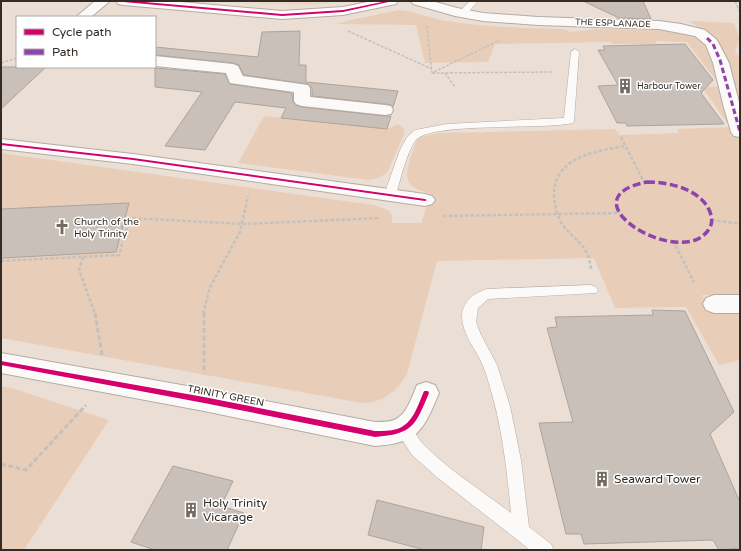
<svg xmlns="http://www.w3.org/2000/svg" width="741" height="551" viewBox="0 0 741 551" font-family="'Varela Round',sans-serif">
<style>
.built{fill:#ebd7c6}
.green{fill:#e8ceb9}
.building{fill:#c9c0b9;stroke:#aca49c}
.lines{fill:none;stroke-linecap:round;stroke-linejoin:round}
.lane-casing{stroke:#b4aba4;stroke-width:1}
.street-casing{stroke:#b4aba4;stroke-width:2}
.secondary-casing{stroke:#b4aba4;stroke-width:2}
.path-far2{stroke:#c4c1bd;stroke-width:1.5;stroke-dasharray:3 1.5;stroke-linecap:butt}
.path-far1{stroke:#c4c1bd;stroke-width:2.5;stroke-dasharray:3.5 2;stroke-linecap:butt}
.path{stroke:#c4c1bd;stroke-width:3;stroke-dasharray:5 2.5;stroke-linecap:butt}
.lane{fill:#fcfaf9;fill-rule:evenodd}
.street{fill:#fcfaf9;fill-rule:evenodd}
.secondary{fill:#fcfaf9;fill-rule:evenodd}
.quiet-far1{stroke:#8e44ad;stroke-width:3;stroke-dasharray:5.5 3;stroke-linecap:butt}
.quiet{stroke:#8e44ad;stroke-width:3.5;stroke-dasharray:8 3.5;stroke-linecap:butt}
.cycleway-casing{stroke:#fff;stroke-width:3}
.cycleway{fill:#d6006c;fill-rule:evenodd}
.labels{text-anchor:middle;stroke-width:3;stroke-linejoin:round;paint-order:stroke}
.far-street-label{font-size:9px;fill:#332b24;stroke:#fff}
.far-poi-label{font-size:9px;fill:#332b24;stroke:#fff;text-anchor:start}
.poi-label{font-size:10px;fill:#332b24;stroke:#fff;text-anchor:start}
.street-label{font-size:10px;fill:#332b24;stroke:#fff}
.near-poi-label{font-size:12px;fill:#332b24;stroke:#fff;text-anchor:start}
</style>
<rect width="100%" height="100%" fill="#ebdfd5"/>
<path class="built" d="M238,1h107l-33,4 -41,-1z"/>
<path class="green" d="M399,10c17,1 32,9 48,11 39,6 77,7 116,8l8,3 24,-3 56,1 -1,-2 15,1 36,10 4,-7 -16,-11 45,2 6,16 -5,12 5,8v235l-38,1 9,17 29,2v46l-21,5 -33,-58 -71,1 -21,-50 -157,3 -30,113c-10,17 -24,29 -45,29l-361,-65v-185l373,52 14,5 4,5v8h29l10,-29c-6,-2 -15,-4 -20,-9 -10,-10 2,-33 6,-45l4,-3 18,-4 176,-4 4,6 60,-2 -2,-4 53,-2 -26,-37 4,-3h13l-34,-45 -32,-1 2,3h-45l-1,-2 -116,2 -7,18 -63,1 -9,-38 -80,-1 15,-4z
M264,116l123,13 11,-5 6,5v5l-16,37c-5,6 -12,8 -20,9l-130,-17z
M1,386l14,3 94,31 -85,130h-23z"/>
<path class="building" d="M583,1h60l8,18 -32,-1z
M300,31l-1,34h7v17l92,9 -5,16 -2,-2 -6,-1 -73,-8v-8l-4,-4 -64,-9 -5,-10 -6,-2 -78,-8v-8l103,10 4,-25z
M685,44l28,36 -12,13 23,31 -97,2 -1,-3h-9l-19,-37 20,-1 -20,-35h7l-2,-4z
M1,67h45l-45,42z
M155,68l70,6 5,10 62,9 1,9 3,3 6,2 83,9h6l-4,13 -106,-11 5,-10 -51,-6 -30,48 -40,-4 37,-54 -47,-5z
M129,203l-13,49 -115,6v-49z
M652,310l33,1 49,101 -24,22 30,68v46l-21,2 -6,-10 -129,4 -3,-10h-15l-27,-111 34,-1 -26,-94 10,-1 -2,-10 98,-2z
M173,466l60,15 -12,25 23,7 -17,37h-72l-24,-8z
M377,500l107,27 -3,23h-56l-57,-15z"/>
<g class="lines">
<g class="lane-casing">
<path id="lane" d="M470,1h8l-13,15h-6v-4z
M575,49l4,3 -5,69 -1,2c-30,7 -142,-1 -157,17 -9,11 -16,41 -20,55l-2,3h-8l-2,-3 16,-45 7,-13 8,-7 32,-6 117,-6 7,-66z
M591,285l5,2 2,3 -2,3 -108,6 -10,9 -2,14 5,13 16,30 13,41 11,54 8,67 22,17 3,6h-24l-15,-12 -77,-60 -26,-23 -16,-25 2,-5 6,-2c10,4 13,15 20,22 26,26 58,46 87,68 -4,-43 -9,-88 -22,-129 -2,-8 -5,-16 -8,-23 -7,-14 -19,-28 -19,-45 1,-15 12,-23 25,-27z"/>
</g>
<g class="street-casing">
<path id="street" d="M95,1h15l-19,16h-15z
M411,1h21l25,7 26,5 55,4 121,4 22,3 24,6 12,10 12,23 11,43v31l-6,-1 -3,-4 -8,-28 -10,-41 -7,-18 -11,-9 -36,-7 -121,-4 -55,-4 -28,-5 -42,-12z
M155,56l78,8 5,2 5,10 65,9 2,3v9l75,8 6,1 2,4 -2,4 -6,1 -83,-9 -6,-2 -2,-3v-9l-64,-9 -4,-10 -71,-7z
M1,139l132,15 292,40 7,2 3,4 -3,4 -7,2 -292,-42 -132,-15z
M714,295h26v18h-26l-8,-3 -3,-6 3,-6z
M1,353l203,36 171,33c6,0 14,0 19,-2 13,-5 18,-24 23,-35l9,-3 9,3 4,8c-16,38 -21,50 -64,53l-171,-35 -203,-38z"/>
</g>
<g class="secondary-casing">
<path id="secondary" d="M116,1h53l113,10 61,-4 29,-6h26l-2,3 -53,11 -61,4 -159,-14 -5,-1z"/>
</g>
<path class="path-far2" d="M735,1l5,12
M427,26l5,47
M348,31l84,38
M1,63l16,-5
M434,72l66,-32
M432,73l121,-1
M445,73l10,14"/>
<path class="path-far1" d="M621,137l23,45
M443,216l177,-3
M712,220l28,4
M673,241l21,41
M83,257l-4,13 16,44
M1,261l118,-6 11,-37 113,6 137,-6
M591,269c-3,-26 -16,-27 -29,-45 -6,-10 -8,-21 -8,-33 3,-35 43,-40 71,-45
M203,314l7,-27 30,-55 8,-36"/>
<path class="path" d="M95,313l7,42
M204,313v61
M1,464l25,6 60,-65"/>
<use href="#lane" class="lane"/>
<use href="#street" class="street"/>
<use href="#secondary" class="secondary"/>
<path class="quiet-far1" d="M707,38l6,6 7,16 20,72"/>
<path class="quiet" d="M647,182c22,0 54,7 63,30 2,6 3,11 -1,17 -26,43 -149,-30 -62,-47z"/>
<g class="cycleway-casing">
<path id="cycleway" d="M121,1h12l149,13 61,-4 44,-9h6l-50,11 -61,4 -159,-14z
M1,143l132,15 292,41 2,1 -2,1 -292,-41 -132,-15z
M1,361l203,36 171,34c7,0 15,0 22,-2 16,-5 21,-24 27,-38h4l1,2c-14,33 -16,41 -54,44l-171,-34 -203,-38z"/>
</g>
<use href="#cycleway" class="cycleway"/>
</g>
<defs>
<g id="building-bare" transform="scale(1.2)"><path d="M-4-6H4V6H1V3H-1V6H-4ZM-2.5-4.3h1.7v1.8h-1.7ZM.8-4.3h1.7v1.8H.8ZM-2.5-1h1.7V.8h-1.7ZM.8-1h1.7V.8H.8Z" fill="#736a62" stroke="#fff" stroke-width="2.5" paint-order="stroke"/></g>
<g id="church-bare" transform="scale(1.2)"><path d="M-1.2-6h2.4v3.5h3.3v2.4h-3.3V6h-2.4V-.1h-3.3v-2.4h3.3Z" fill="#736a62" stroke="#fff" stroke-width="2.5" paint-order="stroke"/></g>
</defs>
<g fill-rule="evenodd">
<use href="#building-bare" x="625" y="86"/>
<use href="#church-bare" x="62" y="227"/>
<use href="#building-bare" x="602" y="479"/>
<use href="#building-bare" x="191" y="510"/>
</g>
<g class="labels">
<g class="far-street-label">
<text transform="translate(613 23) rotate(2)" y="3">THE ESPLANADE</text>
</g>
<g class="far-poi-label">
<text x="637" y="89">Harbour Tower</text>
</g>
<g class="poi-label">
<text x="74" y="225">Church of the<tspan x="74" dy="12">Holy Trinity</tspan></text>
</g>
<g class="street-label">
<text transform="translate(226 395) rotate(11)" y="4">TRINITY GREEN</text>
</g>
<g class="near-poi-label">
<text x="614" y="483">Seaward Tower</text>
<text x="203" y="507">Holy Trinity<tspan x="203" dy="14">Vicarage</tspan></text>
</g>
</g>
<rect width="741" height="551" fill="none" stroke="#332b24" stroke-width="4"/>
<rect x="16" y="16" width="140" height="52" fill="#ffffff" stroke="#adaaa7"/>
<rect x="24" y="29" width="20" height="6" fill="#d6006c" stroke="#adaaa7"/>
<text x="52" y="36" font-size="12" fill="#332b24">Cycle path</text>
<rect x="24" y="49" width="20" height="6" fill="#8e44ad" stroke="#adaaa7"/>
<text x="52" y="56" font-size="12" fill="#332b24">Path</text>
</svg>
